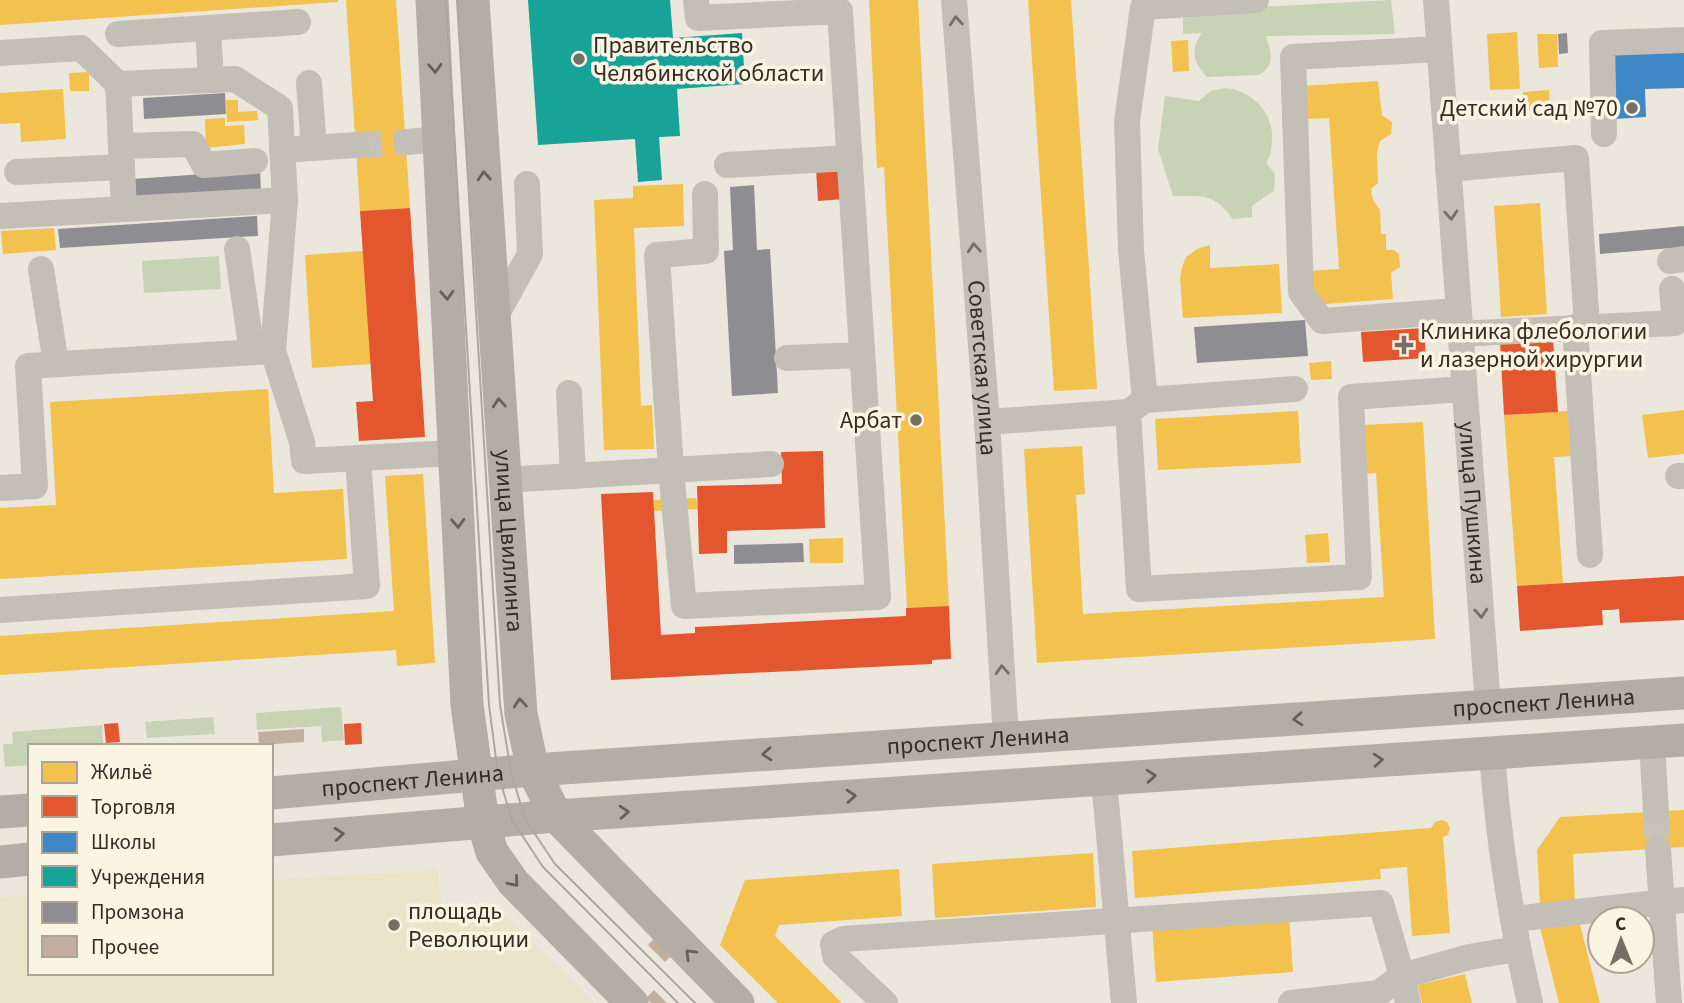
<svg xmlns="http://www.w3.org/2000/svg" width="1684" height="1003" viewBox="0 0 1684 1003" font-family="'Source Sans 3',sans-serif">
<style>
.green{fill:#c8d3b6}
.plaza{fill:#ebe3ca}
.homes{fill:#f2c14e}
.shops{fill:#e4572e}
.schools{fill:#3f88c5}
.public{fill:#17a398}
.industry{fill:#8d8d92}
.building{fill:#c1ae9d}
.lines{fill:none;stroke-linecap:round;stroke-linejoin:round}
.minor-tunnel{stroke:#c7c2b7;stroke-width:26;stroke-dasharray:26 13;stroke-linecap:butt}
.minor{stroke:#c4bfb6;stroke-width:26}
.major{stroke:#b3ada5;stroke-width:33}
.tram{stroke:#aca7a0;stroke-width:2}
.oneway{stroke:#756f66}
.oneway2{stroke:#676058}
.poi-dot{fill:#756e65;stroke:#faf4e3;stroke-width:2.5}
.labels{text-anchor:middle;stroke-width:7;stroke-linejoin:round;paint-order:stroke}
.poi-label{font-size:24px;fill:#352d25;stroke:#faf4e3;text-anchor:start}
.street-label{font-size:24px;fill:#352d25;stroke:#faf4e3}
</style>
<rect width="100%" height="100%" fill="#ece7dc"/>
<path class="green" d="M1391,0l4,34 -129,2c5,15 10,32 -8,39l-51,2c-14,-14 -17,-27 -5,-44l-19,1v-23z
M1225,88c27,2 49,25 47,52 -1,9 0,15 -6,22l9,12 -1,17 -22,15v11l-20,2c-15,-26 -32,-23 -59,-23l-15,-47 7,-53 34,5 12,-10z
M219,256l2,33 -77,4 -2,-32z
M341,707l3,33 -22,2 -1,-16 -64,4 -1,-17z
M213,717l2,17 -68,4 -2,-16z
M102,725l1,18 -73,3v19l-25,2 -2,-23h10l-1,-12z"/>
<path class="plaza" d="M438,870l4,40 51,-7 101,100h-594v-106l30,-2v78h241v-93z"/>
<path class="homes" d="M0,0h338v2l-338,23z
M346,0h50l14,208 -50,3z
M869,0h49l31,606 -42,2 -23,-441 -7,1z
M1028,0h43l26,389 -43,2z
M1517,32l3,57 -30,1 -3,-56z
M1537,34h20l1,33 -19,1z
M1188,40l1,31 -16,1 -2,-31z
M89,72v19h-19l-1,-18z
M1378,81l4,34 10,7 -1,12 -11,7 -3,13 1,29 -7,6 2,11 7,10 1,24h5v16h8l5,4 1,13 -9,6 2,26 -80,6 -3,-34 29,-2 -10,-151 -24,1 -2,-33z
M63,89l3,50 -45,3 -1,-19 -20,1v-31z
M1549,90l1,19 -26,2 -1,-19z
M226,100h12v12l19,-1 1,9 -31,2z
M225,118v8l19,-1 1,19 -39,4 -1,-29z
M683,184l1,42 -50,2 7,178 11,-1 2,44 -50,1 -10,-250 39,-2v-12z
M1540,203l7,111 -46,3 -7,-111z
M54,228l2,22 -53,4 -2,-23z
M1210,245v23l69,-4 3,49 -99,5 -3,-39 2,-12 4,-10 11,-8z
M363,251l8,113 -59,4 -7,-113z
M1331,361l1,18 -21,1 -2,-17z
M268,389l6,104 69,-4 4,70 -347,20v-71l56,-3 -6,-103z
M1684,410v44l-36,4 -6,-43z
M1298,411l3,52 -143,7 -3,-51z
M1568,411l3,45 -17,1 9,126 -46,3 -13,-171z
M1423,422l12,217 -398,24 -13,-214 58,-3 3,48 -9,1 7,119 301,-17 -8,-124 -11,1 -3,-49z
M423,474l12,189 -38,3 -1,-16 -396,25v-39l394,-25 -9,-135z
M696,498l2,11 -44,2v-11z
M1328,533l2,29 -23,1 -2,-28z
M843,538v25h-33l-1,-24z
M1684,810v37l-111,7 2,49 -35,2 -3,-55 23,-33z
M1442,820l5,2 3,6 -2,7 -5,2 7,96 -38,3 -5,-69 -27,2 1,10 -246,19 -3,-47 299,-23 4,-6z
M1093,853l3,54 -161,11 -3,-54z
M899,869l3,47 -123,9 -4,11 67,67h-64l-58,-58 25,-65z
M1289,915l4,57 -137,10 -4,-58z
M1578,917l22,86h-41l-19,-76z
M1465,974l7,29h-50l-4,-18z"/>
<path class="shops" d="M842,168l2,31 -26,2 -2,-32z
M410,208l15,229 -66,4 -3,-39 17,-1 -13,-190z
M1424,328l2,30 -63,4 -2,-30z
M1553,339l5,73 -54,3 -4,-73z
M823,451l2,77 -98,3v22l-28,1 -2,-68 85,-2 -1,-32z
M653,492l8,143 34,-2v-6l211,-11v-8l43,-2 2,53 -19,1v4l-321,16 -10,-186z
M1684,576v44l-64,3 -1,-14 -8,1h-9l1,15 -83,6 -3,-45z
M118,723l2,19 -14,1 -2,-19z
M361,723l1,21 -17,1 -1,-21z"/>
<path class="schools" d="M1684,46v42l-39,1 1,28 -31,2 -3,-70z"/>
<path class="public" d="M528,0h142l3,38 69,-5 3,51 -68,5 3,47 -21,1 3,43 -24,2 -3,-43 -97,6z"/>
<path class="industry" d="M1567,33l1,20 -9,1 -1,-20z
M225,93l1,21 -82,5 -1,-21z
M260,170l1,20 -127,9 -1,-20z
M754,185l3,65 13,-1 8,144 -46,3 -8,-145 9,-1 -3,-63z
M257,216l1,20 -198,12 -2,-19z
M1684,226v21l-84,7 -1,-20z
M1305,320l3,36 -111,7 -3,-36z
M803,543l1,19 -70,2v-19z"/>
<path class="building" d="M304,729v13l-45,3 -1,-13z
M656,937l17,17 -8,8 -17,-17z
M654,990l13,13h-16l-5,-5z"/>
<g class="lines">
<path class="minor-tunnel" d="M356,145l50,-3
M1656,812l2,37"/>
<g class="minor">
<path d="M696,0l2,18 142,-7 38,586 -194,9 -13,-136 -14,-215 49,-4 -1,-57"/>
<path id="s1" d="M954,0l33,422 19,316"/>
<path id="s2" d="M1436,0l52,706"/>
<path d="M208,28l3,52"/>
<path d="M118,34l180,-12"/>
<path d="M1439,49l-146,8 8,235 21,29 136,-10"/>
<path d="M0,53l81,-5 37,36"/>
<path d="M309,83l5,65"/>
<path d="M1604,134l-2,-91 82,-3"/>
<path d="M406,142l33,-3"/>
<path d="M121,146l72,-2 11,21 51,-4"/>
<path d="M282,150l74,-5"/>
<path d="M727,165l123,-7"/>
<path d="M1448,169l128,-11 11,168"/>
<path d="M17,172l105,-5"/>
<path d="M124,209l-6,-125 117,-5 45,29 5,92 -12,151 29,91 2,19 150,-8"/>
<path d="M0,216l285,-16"/>
<path d="M237,249l15,103"/>
<path d="M1670,261l14,-2"/>
<path d="M41,269l15,95"/>
<path d="M493,321l37,-67 -3,-70"/>
<path d="M1575,327l15,228"/>
<path d="M1459,334l216,-11 -3,-34"/>
<path d="M787,358l75,-3"/>
<path d="M569,393l4,83"/>
<path d="M1145,400l150,-11"/>
<path d="M1128,412l11,177 220,-12 -8,-180 113,-8"/>
<path d="M987,422l141,-10 17,-12 -14,-150 -4,-129 16,-114 113,-7"/>
<path d="M1678,476h6"/>
<path d="M504,480l267,-16"/>
<path d="M0,488l35,-2 -7,-120 245,-15"/>
<path d="M0,610l367,-24 -9,-128"/>
<path d="M1652,742l4,70"/>
<path d="M1492,753c6,83 19,168 38,250"/>
<path d="M1104,779l20,224"/>
<path d="M1658,849l11,154"/>
<path d="M1514,919l170,-19"/>
<path d="M885,1003l-50,-47 -2,-12 10,-5 538,-36 21,73 67,-19 48,-8"/>
<path d="M1291,1003l88,-10 23,-17 6,27"/>
</g>
<g class="major">
<path d="M432,0l35,705 16,117 9,30 21,30 119,121"/>
<path id="s3" d="M473,0l48,714 12,56 23,46 182,187"/>
<path id="s4" d="M271,793l262,-23 1151,-77"/>
<path d="M0,812l30,-2"/>
<path d="M271,840l285,-24 1128,-76"/>
<path d="M0,862l30,-3"/>
</g>
<path class="tram" d="M446,0l43,705 9,69 14,46 31,47 135,136
M457,0l43,705 11,67 14,47 30,45 140,139"/>
</g>
<defs><path id="oneway-chevron" d="M-2-3.5L2.5 0L-2 3.5" fill="none" stroke-width="1.6" stroke-linecap="round" stroke-linejoin="round" transform="scale(1.75)"/></defs>
<g class="oneway">
<use href="#oneway-chevron" transform="translate(956 21) rotate(-94)"/>
<use href="#oneway-chevron" transform="translate(1451 215) rotate(86)"/>
<use href="#oneway-chevron" transform="translate(974 248) rotate(-94)"/>
<use href="#oneway-chevron" transform="translate(1481 613) rotate(86)"/>
<use href="#oneway-chevron" transform="translate(1002 670) rotate(-93)"/>
</g>
<g class="oneway2">
<use href="#oneway-chevron" transform="translate(435 68) rotate(87)"/>
<use href="#oneway-chevron" transform="translate(484 176) rotate(-94)"/>
<use href="#oneway-chevron" transform="translate(447 295) rotate(87)"/>
<use href="#oneway-chevron" transform="translate(499 403) rotate(-94)"/>
<use href="#oneway-chevron" transform="translate(458 523) rotate(87)"/>
<use href="#oneway-chevron" transform="translate(520 703) rotate(-94)"/>
<use href="#oneway-chevron" transform="translate(1298 719) rotate(176)"/>
<use href="#oneway-chevron" transform="translate(767 754) rotate(176)"/>
<use href="#oneway-chevron" transform="translate(1378 760) rotate(-4)"/>
<use href="#oneway-chevron" transform="translate(1151 776) rotate(-4)"/>
<use href="#oneway-chevron" transform="translate(851 796) rotate(-4)"/>
<use href="#oneway-chevron" transform="translate(624 812) rotate(-4)"/>
<use href="#oneway-chevron" transform="translate(339 834) rotate(-5)"/>
<use href="#oneway-chevron" transform="translate(514 882) rotate(50)"/>
<use href="#oneway-chevron" transform="translate(690 954) rotate(-135)"/>
</g>
<g class="poi-dot">
<circle cx="579" cy="59" r="7"/>
<circle cx="1632" cy="108" r="7"/>
<path d="M1400.5 334.5h7v7h7v7h-7v7h-7v-7h-7v-7h7z"/>
<circle cx="916" cy="420" r="7"/>
<circle cx="394" cy="925" r="7"/>
</g>
<g class="labels">
<g class="poi-label">
<text x="593" y="53">Правительство<tspan x="593" dy="28">Челябинской области</tspan></text>
<text x="1618" y="116" text-anchor="end">Детский сад №70</text>
<text x="1420" y="339">Клиника флебологии<tspan x="1420" dy="28">и лазерной хирургии</tspan></text>
<text x="902" y="428" text-anchor="end">Арбат</text>
<text x="408" y="919">площадь<tspan x="408" dy="28">Революции</tspan></text>
</g>
<g class="street-label">
<text dy="8" stroke="none"><textPath href="#s1" startOffset="369">Советская улица</textPath></text>
<text dy="8" stroke="none"><textPath href="#s2" startOffset="504">улица Пушкина</textPath></text>
<text dy="8" stroke="none"><textPath href="#s3" startOffset="542">улица Цвиллинга</textPath></text>
<text dy="8" stroke="none"><textPath href="#s4" startOffset="1276">проспект Ленина</textPath></text>
<text dy="8" stroke="none"><textPath href="#s4" startOffset="709">проспект Ленина</textPath></text>
<text dy="8" stroke="none"><textPath href="#s4" startOffset="142">проспект Ленина</textPath></text>
</g>
</g>
<rect x="28" y="744" width="245" height="231" fill="#faf4e3" stroke="#aba497" stroke-width="2"/>
<rect x="42" y="762" width="35" height="21" fill="#f2c14e" stroke="#aba497" stroke-width="2"/>
<text x="91" y="779" font-size="21" fill="#352d25">Жильё</text>
<rect x="42" y="796" width="35" height="21" fill="#e4572e" stroke="#aba497" stroke-width="2"/>
<text x="91" y="814" font-size="21" fill="#352d25">Торговля</text>
<rect x="42" y="832" width="35" height="21" fill="#3f88c5" stroke="#aba497" stroke-width="2"/>
<text x="91" y="849" font-size="21" fill="#352d25">Школы</text>
<rect x="42" y="866" width="35" height="21" fill="#17a398" stroke="#aba497" stroke-width="2"/>
<text x="91" y="884" font-size="21" fill="#352d25">Учреждения</text>
<rect x="42" y="902" width="35" height="21" fill="#8d8d92" stroke="#aba497" stroke-width="2"/>
<text x="91" y="919" font-size="21" fill="#352d25">Промзона</text>
<rect x="42" y="936" width="35" height="21" fill="#c1ae9d" stroke="#aba497" stroke-width="2"/>
<text x="91" y="954" font-size="21" fill="#352d25">Прочее</text>
<g transform="translate(1621 940) rotate(359)"><circle r="33" fill="#faf4e3" stroke="#aba497" stroke-width="2"/>
<path d="M0-5L12 26L0 18L-12 26Z" fill="#756e65"/>
<text y="-10" font-size="19" font-weight="bold" text-anchor="middle" fill="#352d25">С</text>
</g>
</svg>
